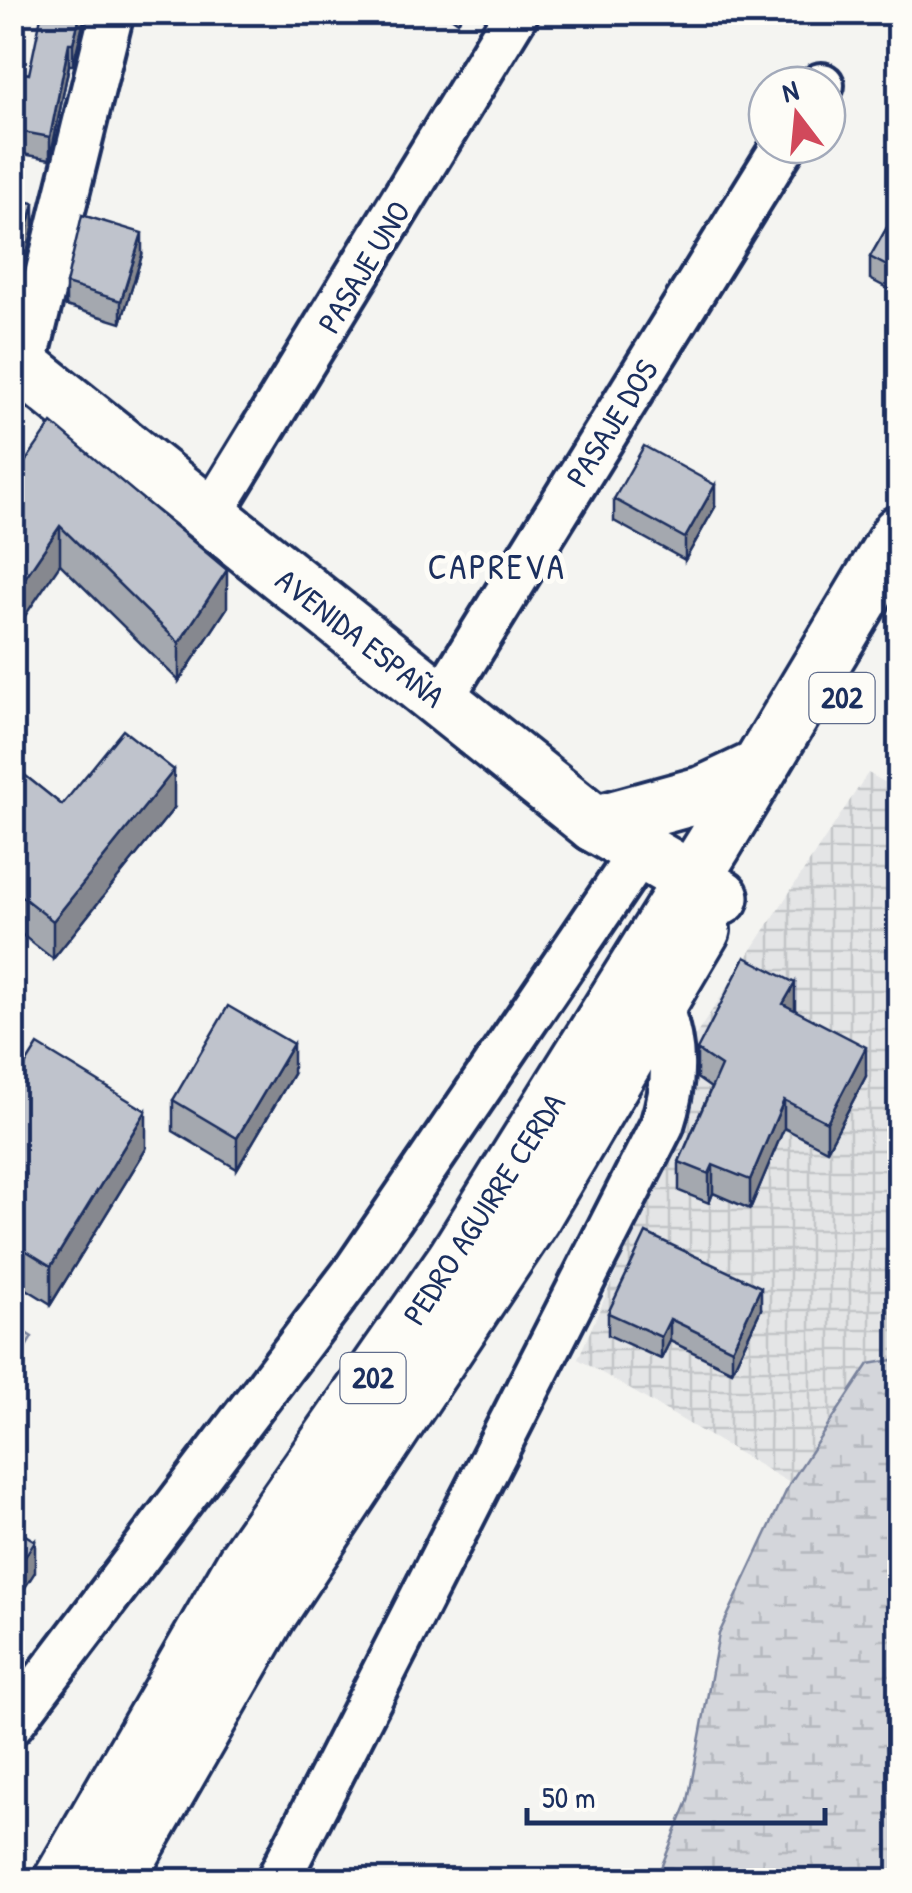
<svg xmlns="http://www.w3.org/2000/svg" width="912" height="1893" viewBox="0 0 912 1893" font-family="'Patrick Hand',sans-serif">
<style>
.industrial{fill:url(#industrial-grid)}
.wetland{fill:url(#wetland-marsh);stroke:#78829c;stroke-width:2.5}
.pitch{fill:#d4d6db;stroke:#78829c;stroke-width:2.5}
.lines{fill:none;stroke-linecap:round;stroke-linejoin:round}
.street-casing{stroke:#1b2f5e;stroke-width:50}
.secondary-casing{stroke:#1b2f5e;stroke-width:62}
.highway-casing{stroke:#1b2f5e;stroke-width:62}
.street{stroke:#fdfcf7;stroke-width:42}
.secondary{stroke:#fdfcf7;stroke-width:55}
.highway{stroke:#fdfcf7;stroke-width:55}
.wall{fill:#a4a8af;stroke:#1b2f5e;stroke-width:2.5}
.shaded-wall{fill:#86888f;stroke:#1b2f5e;stroke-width:2.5}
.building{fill:#bfc3cc;stroke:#1b2f5e;stroke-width:2.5}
.labels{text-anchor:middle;stroke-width:10;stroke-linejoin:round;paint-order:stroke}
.shield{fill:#fdfcf7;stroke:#5f6c8c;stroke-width:2.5}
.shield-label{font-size:30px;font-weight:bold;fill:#1b2f5e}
.street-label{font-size:32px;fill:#1b2f5e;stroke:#fdfcf7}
.neighbourhood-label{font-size:35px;letter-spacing:2.5px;fill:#1b2f5e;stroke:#fdfcf7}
</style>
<defs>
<pattern id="industrial-grid" width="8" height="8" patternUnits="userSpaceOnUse" patternTransform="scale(2.5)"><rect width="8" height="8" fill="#e4e5e6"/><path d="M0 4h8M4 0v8" fill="none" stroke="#c3c5c8"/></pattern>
<pattern id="wetland-marsh" width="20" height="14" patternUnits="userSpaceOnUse" patternTransform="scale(2.5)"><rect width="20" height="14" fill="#d4d6db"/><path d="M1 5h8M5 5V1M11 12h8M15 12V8" fill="none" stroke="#b5b8be"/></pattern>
</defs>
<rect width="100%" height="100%" fill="#f4f4f1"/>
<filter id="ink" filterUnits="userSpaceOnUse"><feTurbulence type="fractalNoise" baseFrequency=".01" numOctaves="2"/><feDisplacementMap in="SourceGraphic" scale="20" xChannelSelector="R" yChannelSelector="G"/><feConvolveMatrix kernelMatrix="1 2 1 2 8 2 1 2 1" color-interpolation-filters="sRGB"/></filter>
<g filter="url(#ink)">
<path class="industrial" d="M868,773l31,17v569l-30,5 -79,119 -212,-124 100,-229 10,-83z"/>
<path class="wetland" d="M899,1359v521h-243l32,-79 31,-167 71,-151 79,-119z"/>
<path class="pitch" d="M13,1325l19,12 -19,32z"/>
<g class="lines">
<g class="street-casing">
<path id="street" d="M821,85h1
M24,368l88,-356
M209,517l307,-503
M440,701l344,-556
M12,1723l341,-449 288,-423
M278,1880l384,-755c14,-43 14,-80 -3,-122"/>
</g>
<g class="secondary-casing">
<path id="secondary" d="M12,358l583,466 126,73"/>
</g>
<g class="highway-casing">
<path id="highway" d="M595,824l109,-30 55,-26
M62,1880l184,-319 209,-301 259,-416 186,-311
M116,1880l152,-265 265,-399 169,-286"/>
</g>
<use href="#street" class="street"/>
<use href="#secondary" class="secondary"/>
<use href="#highway" class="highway"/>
</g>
<path class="wall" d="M86,12l-13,53h-4l-19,94 -38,-7v-81l17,3z
M444,12h20l-6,10z
M12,199l22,26 -13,51 -9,-2z
M900,205v90l-30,-16v-22z
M142,255l-21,68 -55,-17v-22z
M12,481l215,127 -48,73 -119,-117z
M614,499l101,8 -30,53 -71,-39z
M12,765l50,40 112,3 -121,151 -41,-32z
M795,1010l71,66 -39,74 -43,-22 -34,81 -37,-16 -4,10 -30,-12v-29l32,-74 -14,-10v-28z
M293,1074l-56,95 -64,-38v-31z
M12,1086l134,63 -95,155 -39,-24z
M761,1309l-29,62 -62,-30 -9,18 -53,-24v-22z"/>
<path class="shaded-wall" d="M81,12h5l-13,53v-22z
M69,43v22l-19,94v-22z
M34,203v22l-13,51v-22z
M142,233v22l-21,68v-22z
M715,485v22l-30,53v-22z
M60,526v38l-48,71v-38z
M227,570v38l-48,73v-38z
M174,770v38l-121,151v-38z
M795,983v29l-12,-8z
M293,1044v30l-56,95v-31z
M866,1047v29l-39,74v-28z
M784,1100v28l-34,81v-29z
M146,1111v38l-95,155v-38z
M713,1165v28l-4,10v-29z
M761,1287v22l-29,62v-22z
M670,1319v22l-9,18v-22z
M35,1541v31l-23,36v-31z"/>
<path class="building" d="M42,12h39l-8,31h-4l-19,94 -38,-7v-59l17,3z
M12,199l22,4 -13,51 -9,-2z
M900,205v68l-30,-16z
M82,215l60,18 -21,68 -55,-17z
M52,423l175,147 -48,73 -119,-117 -48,71v-116z
M644,446l71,39 -30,53 -71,-39z
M123,730l51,40 -121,151 -41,-32v-124l50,40z
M745,957l50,26 -12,21 83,43 -39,75 -43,-22 -34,80 -37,-15 -4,9 -30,-12 42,-96 -24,-16z
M228,1006l65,38 -56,94 -64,-38z
M38,1045l108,66 -95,155 -39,-24v-156z
M646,1233l115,54 -29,62 -62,-30 -9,18 -53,-24z
M12,1527l23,14 -23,36z"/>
</g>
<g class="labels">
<g class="shield">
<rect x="809.5" y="673" width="65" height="50" rx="8"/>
<rect x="340.5" y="1353" width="65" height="50" rx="8"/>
</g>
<g class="shield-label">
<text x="842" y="708">202</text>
<text x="373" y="1388">202</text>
</g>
<g class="street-label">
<text transform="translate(364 267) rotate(-59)" y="11">PASAJE UNO</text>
<text transform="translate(612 423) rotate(-58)" y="11">PASAJE DOS</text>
<text transform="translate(360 638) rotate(38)" y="11">AVENIDA ESPAÑA</text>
<text transform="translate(484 1209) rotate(-57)" y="11">PEDRO AGUIRRE CERDA</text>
</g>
<g class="neighbourhood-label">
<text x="497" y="579">CAPREVA</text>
</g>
</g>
<rect width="912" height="1893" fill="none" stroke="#fdfcf7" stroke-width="50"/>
<rect x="25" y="25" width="862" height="1843" fill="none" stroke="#1b2f5e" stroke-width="4" filter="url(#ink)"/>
<g transform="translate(797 115) rotate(344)"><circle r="48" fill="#fdfcf7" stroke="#a3aaba" stroke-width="2.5"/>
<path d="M0-8L18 38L0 25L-18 38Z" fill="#d1495b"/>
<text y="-15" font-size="28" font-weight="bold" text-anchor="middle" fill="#1b2f5e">N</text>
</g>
<path d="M527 1808v15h298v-15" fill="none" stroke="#1b2f5e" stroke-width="5"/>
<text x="542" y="1808" font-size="30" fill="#1b2f5e" stroke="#fdfcf7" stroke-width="8" paint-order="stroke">50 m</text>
</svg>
